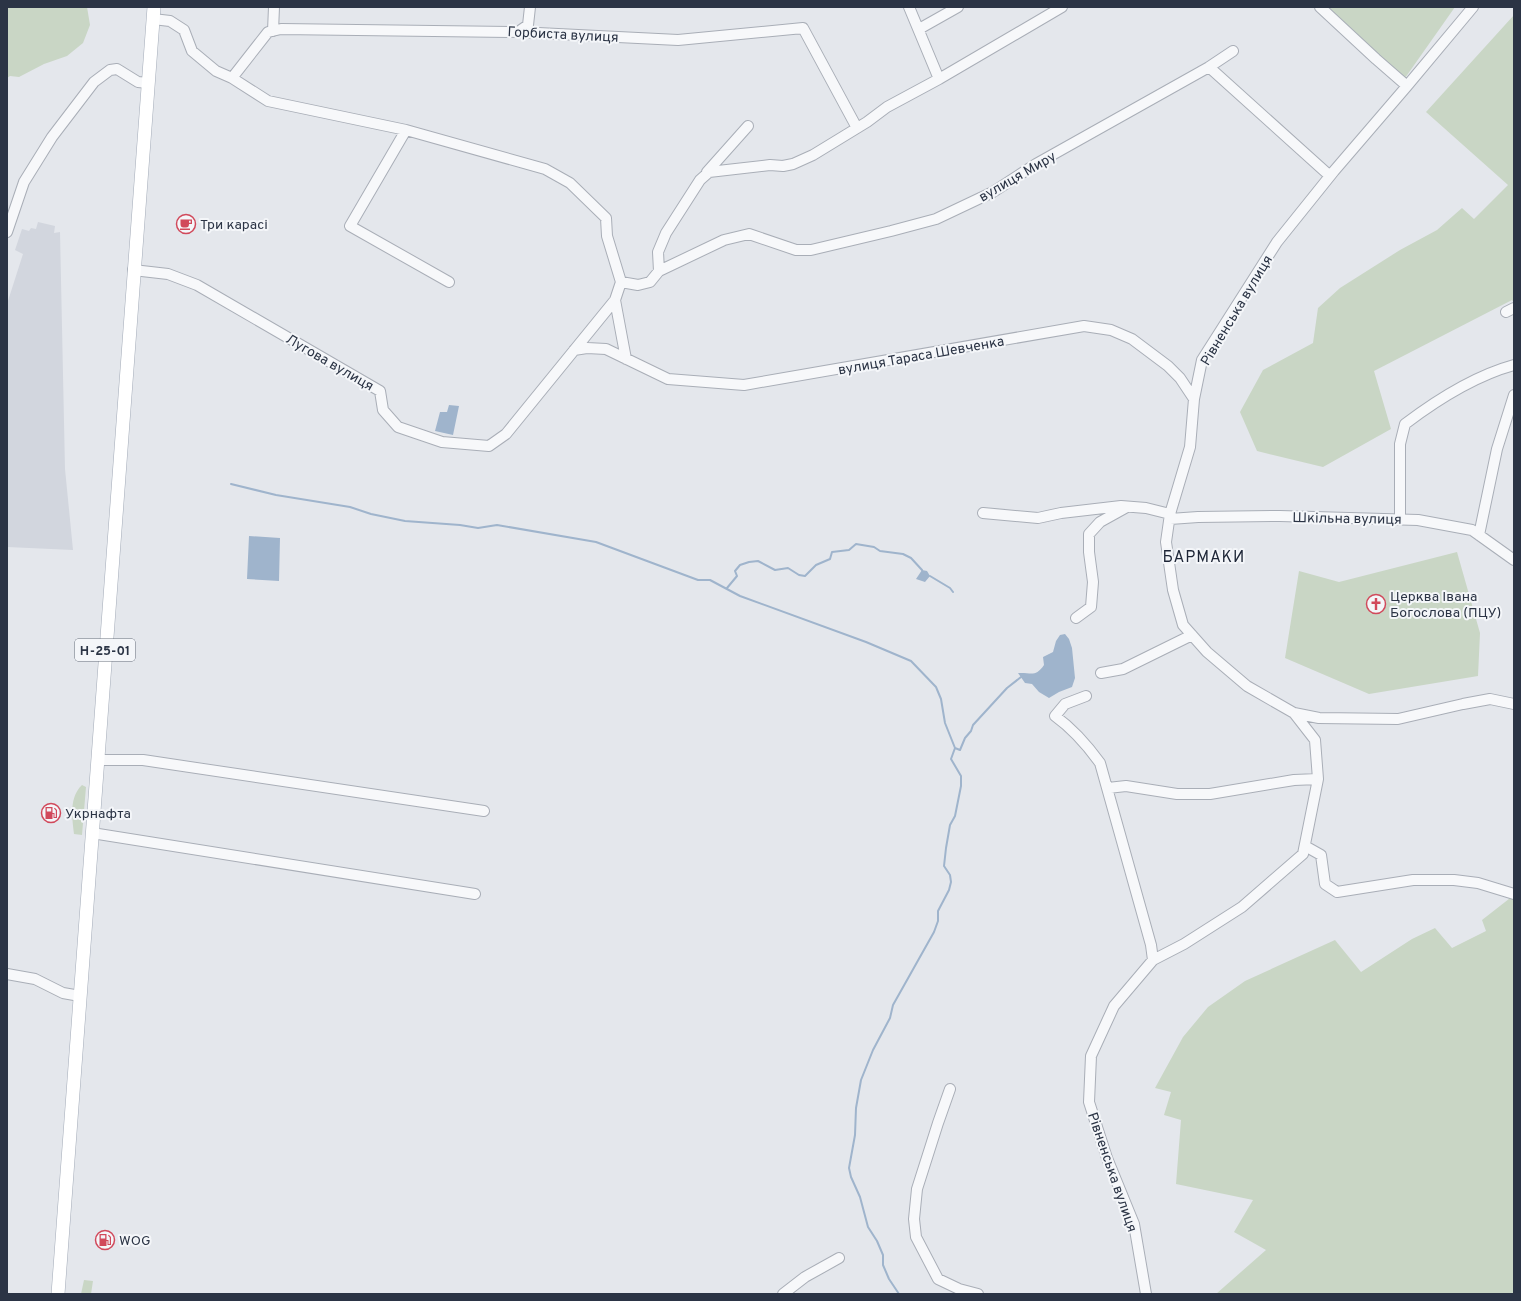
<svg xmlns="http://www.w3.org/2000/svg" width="1521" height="1301" viewBox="0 0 1521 1301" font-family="Overpass,sans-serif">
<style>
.built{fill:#d2d6de}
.green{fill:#c9d6c5}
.water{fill:#9fb4cc}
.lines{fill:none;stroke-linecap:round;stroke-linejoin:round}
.stream{stroke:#9fb4cc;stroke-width:2}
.minor-casing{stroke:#a9aeb7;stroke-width:12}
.major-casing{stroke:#a3abb8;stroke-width:14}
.minor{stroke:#f7f8fa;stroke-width:10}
.major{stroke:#fff;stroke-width:13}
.labels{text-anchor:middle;stroke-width:4;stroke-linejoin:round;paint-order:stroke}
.shield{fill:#f4f6f9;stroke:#676e7b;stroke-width:1}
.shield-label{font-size:13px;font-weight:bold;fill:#2b3445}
.street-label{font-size:14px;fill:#2b3445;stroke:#f4f6f9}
.poi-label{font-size:14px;fill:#2b3445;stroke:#f4f6f9;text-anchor:start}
.quarter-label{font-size:16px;letter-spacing:1px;fill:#1d2536;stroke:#f4f6f9}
</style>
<rect width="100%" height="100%" fill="#e4e7ec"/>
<path class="built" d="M38,222l17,4 -1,7 6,-1 5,237 8,81 -66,-3v-243l16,-50 -8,-4 7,-21 7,2 2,-3 5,1z"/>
<path class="green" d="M7,7h80l3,18 -7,18 -16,13 -23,8 -25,13 -9,-1 -3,2z
M1325,7h130l-50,71z
M1514,15v288l-2,-3 -138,71 17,58 -68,38 -66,-16 -17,-39 23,-42 50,-27 5,-35 22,-20 60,-38 37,-20 25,-22 12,11 34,-34 -82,-73z
M1457,552l23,81 -2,43 -109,18 -84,-36 14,-87 40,11z
M82,785l4,2 -4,48 -8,-1c-2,-16 -5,-37 8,-49z
M1514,895v399h-298l50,-44 -32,-18 19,-32 -77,-16 5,-64 -17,-5 7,-23 -16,-4 28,-51 25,-30 37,-26 90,-41 26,32 51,-33 23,-11 17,20 34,-17 -4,-11z
M84,1280l9,1 -2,13h-10z"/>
<path class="water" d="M449,405l10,1 -6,29 -18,-4 5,-19h7z
M249,536l31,2 -1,43 -32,-2z
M922,570l5,1 3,5 -5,6 -9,-3z
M1065,634l4,5 3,9 3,30 -3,9 -13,5 -10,6 -10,-6 -7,-8 -7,-1 -7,-10c13,-1 17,5 26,-8l-1,-8 10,-5 3,-11 4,-6z"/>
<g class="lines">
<path class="stream" d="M231,484l45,11 74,12 21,7 34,7 55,4 18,3 19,-3 99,17 102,38h12l30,16 126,46 45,19 25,26 5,12 4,24 10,25 -4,11 10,17v10l-6,30 -5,9 -4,23 -2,18 6,9 1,7 -2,8 -11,21v10l-4,11 -41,73 -3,13 -17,32 -12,30 -5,28 -1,27 -6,33 2,9 9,20 8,30 9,14 6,14v10l6,14 10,15
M930,576l20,12 3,4
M727,588l10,-12 -2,-5 5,-6 9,-3 9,-1 17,9 13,-2 11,7 6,1 11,-11 14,-6 2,-7 17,-2 7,-6 18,3 6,4 23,3 8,4 11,12
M955,748l5,2 5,-12 6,-7 2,-6 34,-37 14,-11"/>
<g class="minor-casing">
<path id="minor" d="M909,7l30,72
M1320,7l56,52 31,27
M153,19l17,2 14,9 8,21 24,20 16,7 36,23 138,29 139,39 25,14 36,35 1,18 14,46 -6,18 11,59
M919,29l39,-22
M273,31l1,-24
M518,32l10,-7 2,-18
M1209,67l24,-16
M232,78l36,-46 13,-3 237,3 160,8 125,-12 54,100
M406,130l-56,96 99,56
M707,172l41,-46
M7,232l17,-50 28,-45 42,-55 16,-12 7,-1 21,13 10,1
M133,270l35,4 29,11 183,106 3,19 15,17 44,15 47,4 17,-12 109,-134
M659,271l65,-31 25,-6 47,16h15l80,-19 45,-12 57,-27 43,-28 173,-97 121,109
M621,282l17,3 12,-3 9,-11 -1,-19 8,-19 34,-53 9,-8 61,-7 13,1 10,-2 20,-9 54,-33 20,-15 52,-28 123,-72
M1506,312l8,-4
M574,350l13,-2 19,1 62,30 76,6 340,-59 27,4 21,9 36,27 12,12 14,21
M983,513l55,5 23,-5 60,-7 25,2 24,6
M1170,519l28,-2 82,-1 138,4 54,10 42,30
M1400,519v-75l5,-20c33,-25 69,-48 109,-59
M1479,535l18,-86 17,-54
M1076,618l15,-11 2,-25 -4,-30v-18l11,-12 27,-15
M1101,673l22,-4 69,-34
M1086,696l-21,8 -10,12c18,13 32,29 45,47l51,182 2,15
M1294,713l25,5 79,1 65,-15 27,-5 24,5
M97,760h46l341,51
M1108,788l18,-2 51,8h33l84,-14 24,-1
M92,833l383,61
M1305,846l16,9 4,29 12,8 76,-12h41l24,3 36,11
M7,974l28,5 28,14 17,3
M950,1089l-12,34 -21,66 -3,30 2,18 22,42 21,10 19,5
M783,1294l22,-17 34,-19
M1146,1294l-12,-70 -27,-66 -18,-56 2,-46 23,-50 39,-46 31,-16 58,-37 61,-53 15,-75 -3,-39 -21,-27 -47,-27 -40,-34 -24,-27 -10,-35 -7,-48 4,-28 20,-67 4,-48 8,-39 75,-118 57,-71 73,-85 66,-79"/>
</g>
<g class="major-casing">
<path id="major" d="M58,1294l96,-1287"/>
</g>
<use href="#minor" class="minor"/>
<use href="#major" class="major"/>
</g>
<defs>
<g id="cafe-ring" transform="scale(1)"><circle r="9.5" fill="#f4f6f9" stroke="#d1495b" stroke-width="1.5"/><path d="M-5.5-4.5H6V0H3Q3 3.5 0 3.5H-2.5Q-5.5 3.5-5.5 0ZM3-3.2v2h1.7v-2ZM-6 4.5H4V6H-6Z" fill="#d1495b"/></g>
<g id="church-ring" transform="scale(1)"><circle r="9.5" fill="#f4f6f9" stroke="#d1495b" stroke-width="1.5"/><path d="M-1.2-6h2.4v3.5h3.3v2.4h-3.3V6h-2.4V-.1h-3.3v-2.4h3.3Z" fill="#d1495b"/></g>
<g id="fuel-ring" transform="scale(1)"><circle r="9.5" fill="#f4f6f9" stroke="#d1495b" stroke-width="1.5"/><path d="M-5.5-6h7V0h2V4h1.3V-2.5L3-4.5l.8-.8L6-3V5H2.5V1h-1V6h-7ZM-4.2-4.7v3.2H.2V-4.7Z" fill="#d1495b"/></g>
</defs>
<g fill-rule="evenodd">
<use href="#cafe-ring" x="186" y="224"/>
<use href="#church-ring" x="1376" y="604"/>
<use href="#fuel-ring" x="51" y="813"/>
<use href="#fuel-ring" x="105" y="1240"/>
</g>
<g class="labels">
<rect class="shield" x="75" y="639" width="60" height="22" rx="3"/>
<g class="shield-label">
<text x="105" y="655">Н-25-01</text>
</g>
<g class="street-label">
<text transform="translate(563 34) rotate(3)" y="5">Горбиста вулиця</text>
<text transform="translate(1017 176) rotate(-30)" y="5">вулиця Миру</text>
<text transform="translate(1236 310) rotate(-59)" y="5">Рівненська вулиця</text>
<text transform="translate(921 355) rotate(-10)" y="5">вулиця Тараса Шевченка</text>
<text transform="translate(330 362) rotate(30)" y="5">Лугова вулиця</text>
<text transform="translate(1347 518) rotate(1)" y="5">Шкільна вулиця</text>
<text transform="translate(1113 1172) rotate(71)" y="5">Рівненська вулиця</text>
</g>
<g class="poi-label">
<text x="200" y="229">Три карасі</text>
<text x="1390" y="601">Церква Івана<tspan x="1390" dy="16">Богослова (ПЦУ)</tspan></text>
<text x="65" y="818">Укрнафта</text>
<text x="119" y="1245">WOG</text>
</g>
<g class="quarter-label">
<text x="1204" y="562">БАРМАКИ</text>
</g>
</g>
<rect width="1521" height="1301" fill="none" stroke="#2b3445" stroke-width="16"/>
</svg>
